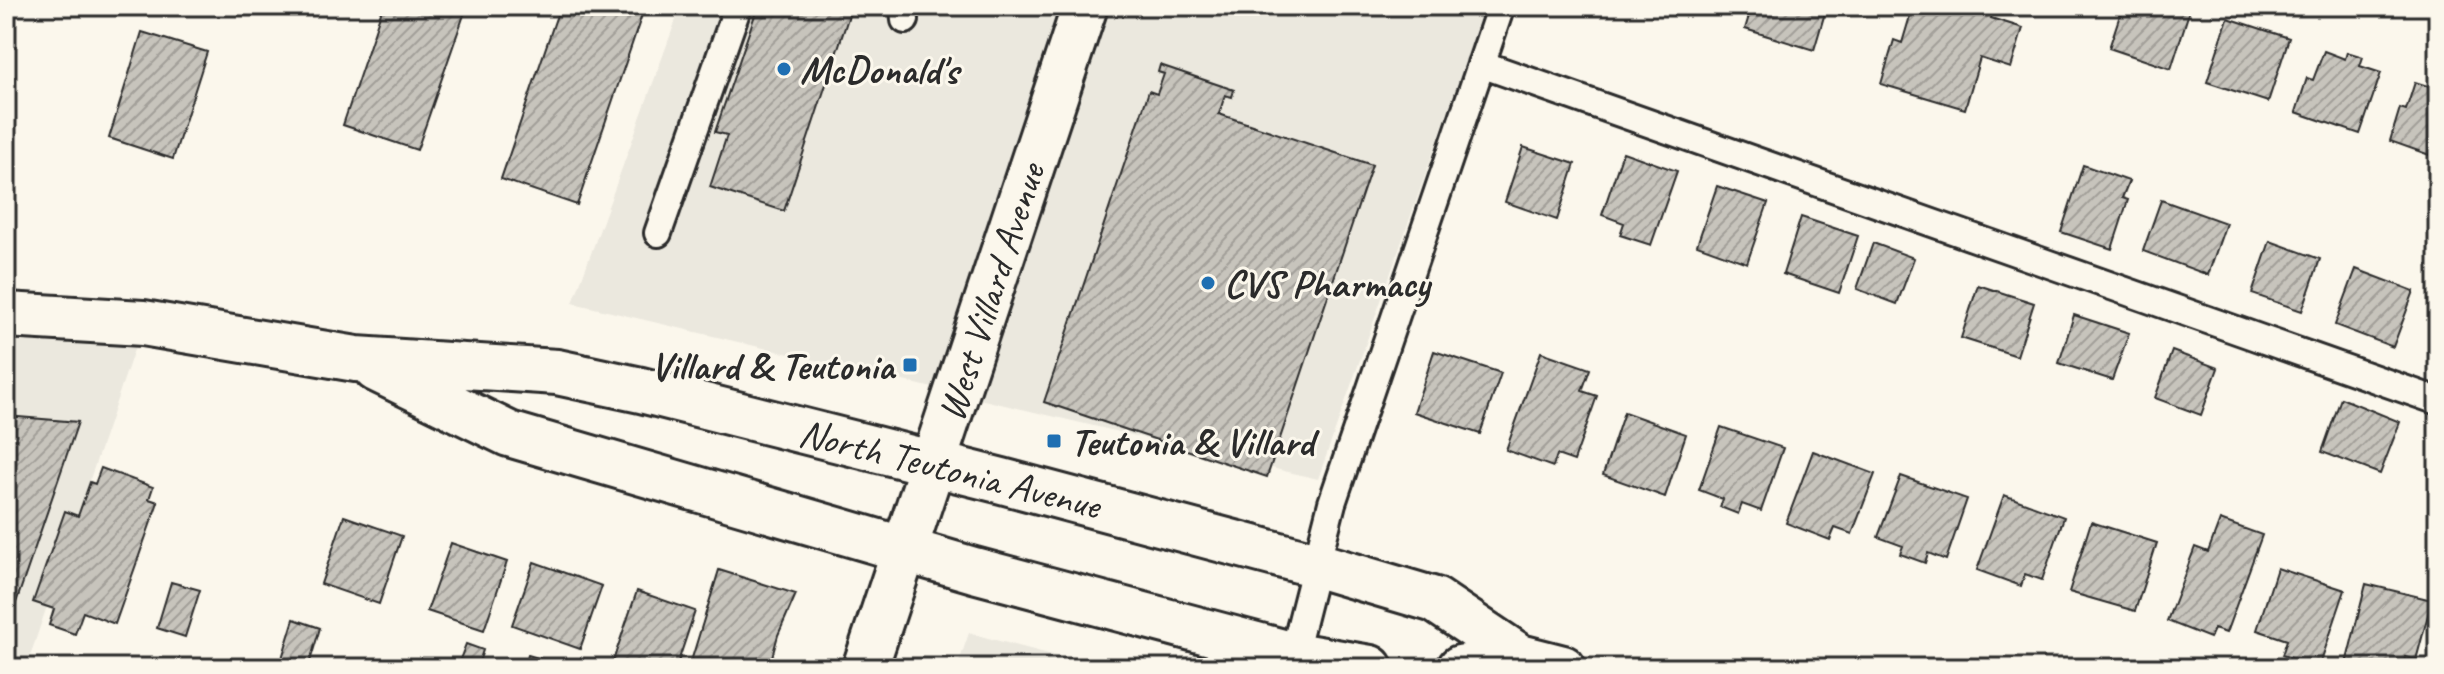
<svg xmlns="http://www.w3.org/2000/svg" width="2444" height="674" viewBox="0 0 2444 674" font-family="Caveat,sans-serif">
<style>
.built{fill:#ebe8de}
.building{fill:url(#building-hatch);stroke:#2b2b2b;stroke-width:2}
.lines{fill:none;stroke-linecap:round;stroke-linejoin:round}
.service-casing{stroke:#2b2b2b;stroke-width:32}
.tertiary-casing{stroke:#2b2b2b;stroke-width:50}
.secondary-casing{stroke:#2b2b2b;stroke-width:50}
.service{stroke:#fbf7ec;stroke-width:26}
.tertiary{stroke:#fbf7ec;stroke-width:44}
.secondary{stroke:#fbf7ec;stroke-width:44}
.poi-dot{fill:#1f6fb2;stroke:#fbf7ec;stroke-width:3}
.labels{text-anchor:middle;stroke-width:6;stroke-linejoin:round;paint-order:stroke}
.poi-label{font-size:40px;font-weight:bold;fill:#2b2b2b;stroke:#fbf7ec;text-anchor:start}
.street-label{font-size:40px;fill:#2b2b2b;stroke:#fbf7ec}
</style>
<defs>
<pattern id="building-hatch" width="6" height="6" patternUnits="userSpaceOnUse" patternTransform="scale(2)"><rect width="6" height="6" fill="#c7c4bc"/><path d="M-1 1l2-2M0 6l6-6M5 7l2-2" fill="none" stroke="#a29f99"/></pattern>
</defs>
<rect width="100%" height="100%" fill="#fbf7ec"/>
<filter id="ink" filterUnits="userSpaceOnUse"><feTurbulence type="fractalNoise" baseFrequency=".0125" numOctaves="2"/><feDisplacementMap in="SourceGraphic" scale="16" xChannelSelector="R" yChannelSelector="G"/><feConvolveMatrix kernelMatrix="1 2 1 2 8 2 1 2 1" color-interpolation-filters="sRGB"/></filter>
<g filter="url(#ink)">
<path class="built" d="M681,6h804l-167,473 -745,-176z
M6,315l137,8 -117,345h-20z
M969,633l133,35h-145z"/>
<path class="building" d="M383,6h84l-50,144 -74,-25z
M560,6h85l-68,199 -76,-26z
M758,6h94l-68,205 -74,-24 17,-52 -12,-3z
M1752,6h75l-13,44 -69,-21z
M1913,6h82l-4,12 32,10 -12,40 -31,-10 -15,51 -84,-25 13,-44 8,3z
M2123,6h68l-20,63 -62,-21z
M2228,18l61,20 -21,64 -61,-20z
M142,32l65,20 -34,107 -64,-21z
M2324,51l21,8 2,-7 16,5 -3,9 21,7 -21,61 -64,-22 11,-34 6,2z
M1160,65l74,25 -2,7 -7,-2 -6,19 153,51 -105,312 -223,-75 105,-311 8,3 7,-20 -6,-2z
M2415,82l22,7 1,-2v71l-48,-17 10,-33 6,2z
M1523,147l52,17 -18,56 -52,-18z
M1623,152l54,19 -26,74 -31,-10 4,-12 -22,-8z
M2083,165l46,16 -7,17 6,2 -16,49 -51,-17z
M1717,186l51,17 -21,60 -50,-18z
M2161,200l65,23 -18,52 -65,-24z
M1801,217l57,19 -19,57 -56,-19z
M2270,241l50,18 -18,52 -50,-17z
M1873,243l41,15 -17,46 -40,-15z
M2356,269l58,22 -21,56 -58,-22z
M1978,285l56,18 -17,53 -56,-18z
M2074,315l55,18 -17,47 -53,-17z
M1434,351l67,22 -21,61 -66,-22z
M2172,351l46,17 -17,47 -46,-17z
M1541,352l49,17 -8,22 15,5 -23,65 -17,-6 -4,12 -47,-17z
M2341,398l59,24 -20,52 -58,-22z
M1624,412l62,22 -21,63 -62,-22z
M6,416l72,6 -72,210z
M1721,427l62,21 -22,63 -19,-7 -4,10 -18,-7 3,-8 -24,-9z
M1813,451l62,23 -23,60 -17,-6 -5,12 -44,-17z
M101,468l52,19 -4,12 9,3 -43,122 -32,-12 -8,22 -26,-9 5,-16 -21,-7 32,-91 13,5 12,-34 5,2z
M1901,476l66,23 -21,61 -18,-7 -3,10 -25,-9 3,-8 -25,-9z
M2004,495l60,22 -22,63 -17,-6 -4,12 -44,-16z
M344,516l58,20 -23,68 -58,-20z
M2220,520l42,15 -36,98 -12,-4 -4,9 -43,-17 28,-74 13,5z
M2091,522l66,21 -22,68 -66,-19z
M451,543l56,19 -23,68 -57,-19z
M534,562l68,24 -22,63 -68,-24z
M2277,568l68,22 -26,77 -37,-12 5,-15 -30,-10z
M719,570l77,24 -18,41 -9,33h-80z
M171,582l29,8 -15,47 -28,-9z
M2366,584l66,16 -16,60 -11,-3 -3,11h-57z
M637,591l58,20 -19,57h-43l-20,-7z
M294,619l26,9 -12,40h-29z
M466,644l17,6 -6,18 -20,-1z
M528,655l44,13h-48z"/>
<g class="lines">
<g class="service-casing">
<path id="service" d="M904,6l1,14
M1481,64l957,337
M658,233l80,-227
M1290,668l42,-165 169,-497"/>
</g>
<g class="tertiary-casing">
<path id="tertiary" d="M865,668l220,-662"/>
</g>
<g class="secondary-casing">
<path id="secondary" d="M6,315l137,8 213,36 201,13 84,18 361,91 315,84 118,35 85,57 43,11
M376,369l133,65 465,136 320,85 76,13
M1460,668l60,-11"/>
</g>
<use href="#service" class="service"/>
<use href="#tertiary" class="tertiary"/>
<use href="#secondary" class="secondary"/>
</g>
</g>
<g class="poi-dot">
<circle cx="784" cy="69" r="8"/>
<circle cx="1208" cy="283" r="8"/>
<rect x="902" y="357" width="16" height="16" rx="4"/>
<rect x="1046" y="433" width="16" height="16" rx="4"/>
</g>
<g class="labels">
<g class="poi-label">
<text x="800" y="83">McDonald's</text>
<text x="1224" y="297">CVS Pharmacy</text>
<text x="894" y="379" text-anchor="end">Villard &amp; Teutonia</text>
<text x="1070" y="455">Teutonia &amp; Villard</text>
</g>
<g class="street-label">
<text transform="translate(990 292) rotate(-72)" y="14">West Villard Avenue</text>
<text transform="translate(950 468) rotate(14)" y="14">North Teutonia Avenue</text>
</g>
</g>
<rect width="2444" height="674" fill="none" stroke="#fbf7ec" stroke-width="32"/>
<rect x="16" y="16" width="2412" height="642" fill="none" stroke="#2b2b2b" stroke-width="3" filter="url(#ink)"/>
</svg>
